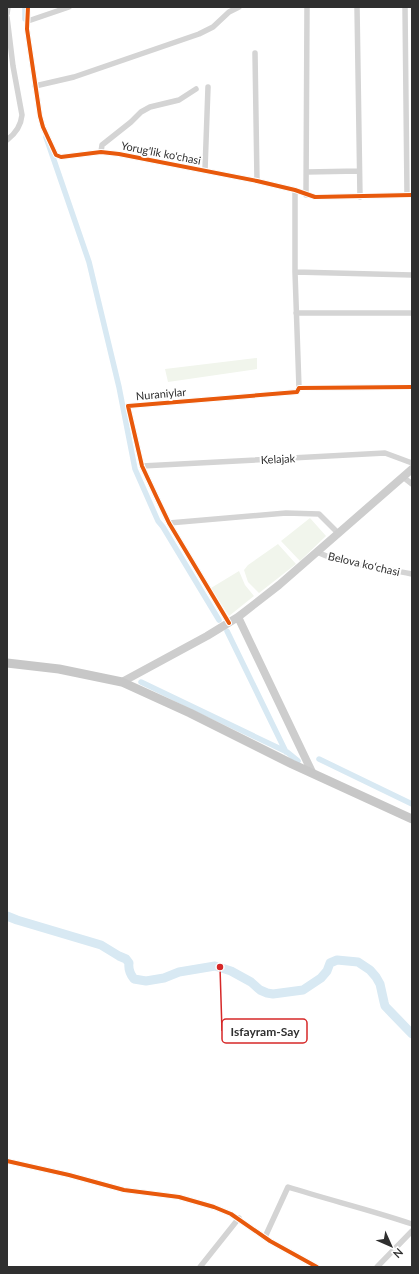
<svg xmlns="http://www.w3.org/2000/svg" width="419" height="1274" viewBox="0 0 419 1274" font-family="Lato,sans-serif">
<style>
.green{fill:#f1f5ec}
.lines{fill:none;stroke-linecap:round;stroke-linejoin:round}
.canal{stroke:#d8e9f3;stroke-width:5.5}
.river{stroke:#d8e9f3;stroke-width:9}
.minor{stroke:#d4d4d4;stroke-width:5.5}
.secondary{stroke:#cdcdcd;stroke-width:8}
.primary{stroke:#c7c7c7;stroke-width:9}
.cycleway-casing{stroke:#fff;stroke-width:6}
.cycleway{stroke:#e8590c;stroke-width:4}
.labels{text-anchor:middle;stroke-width:4;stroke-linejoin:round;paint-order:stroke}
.street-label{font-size:11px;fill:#2f2f2f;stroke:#fff}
.leader{fill:none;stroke:#d62828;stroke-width:1.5}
.callout-dot{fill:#d62828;stroke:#fff;stroke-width:1.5}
.callout{fill:#fff;stroke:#d62828;stroke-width:1.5}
.callout-label{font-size:12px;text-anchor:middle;font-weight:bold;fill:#2f2f2f}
</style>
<rect width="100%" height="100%" fill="#fff"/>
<path class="green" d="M257,358v11l-89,13 -3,-13z
M310,518l16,18 -26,25 -19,-20z
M278,544l18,20 -37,29 -11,-11 -4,-12 4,-5z
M239,571l6,14 9,11 -25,20 -18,-28z"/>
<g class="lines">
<path class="canal" d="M25,19v-12
M46,137l43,125 30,125 16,82 23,52 5,6 56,93
M227,631l59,121
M141,682l146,70 11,9
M319,759l93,45"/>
<path class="river" d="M7,916l10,4 84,25 18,11 7,3 3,4c-1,7 1,11 5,16l12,2 18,-3 15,-6 36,-6 16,5 20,11 9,8 7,3 6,1 30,-4 18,-12 6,-7 3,-8 7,-3 21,2 12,8 6,7 4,7 4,18 1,4 27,28"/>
<path class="minor" d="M28,7l-1,22 13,87 3,11 13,28 5,2 40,-5 18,2 138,27 38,9 20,7 97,-2
M357,7l3,190
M405,7l2,188
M7,14l1,-7
M7,17l6,49 9,49c-1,11 -7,19 -15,25
M28,21l41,-14
M255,53l2,128
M35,86l39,-9 125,-43 14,-7 16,-15 10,-5
M101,152l1,-7 29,-23 10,-10 9,-5 29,-7 17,-11
M205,170l3,-83
M307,172l52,-1
M295,190v82l4,116
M306,195l1,-188
M295,272l117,3
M296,313h116
M142,466l243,-13 27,10
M403,477l9,7
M169,523l117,-10 33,1 19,19
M317,552c30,14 63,15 95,22
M229,623l-60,-100 -12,-25 -15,-32 -14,-60 169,-14 2,-4 113,-1
M7,1161l62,14 55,15 55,7 35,10 17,7 39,27 47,26
M265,1237l23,-50c41,13 83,23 124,37
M200,1267l39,-49
M377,1267l35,-36"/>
<path class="secondary" d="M238,617l74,155
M122,682l85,-46 31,-19 41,-32 133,-116"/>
<path class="primary" d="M7,663l52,6 63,13 68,31 102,51 120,55"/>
<g class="cycleway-casing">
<path id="cycleway" d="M28,7l-1,22 13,87 3,11 13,28 5,2 40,-5 18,2 138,27 38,9 20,7 97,-2
M229,623l-60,-100 -12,-25 -15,-32 -14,-60 169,-14 2,-4 113,-1
M7,1161l62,14 55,15 55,7 35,10 17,7 39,27 47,26"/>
</g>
<use href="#cycleway" class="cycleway"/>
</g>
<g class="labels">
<g class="street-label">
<text transform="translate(161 153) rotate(11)" y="4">Yorug'lik ko'chasi</text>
<text transform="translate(161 394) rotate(-5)" y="4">Nuraniylar</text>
<text transform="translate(278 459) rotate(-3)" y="4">Kelajak</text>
<text transform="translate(364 564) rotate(13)" y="4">Belova koʻchasi</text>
</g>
</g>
<path class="leader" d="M220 967L222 1031"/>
<circle class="callout-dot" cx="220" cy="967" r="4"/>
<rect class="callout" x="222" y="1019" width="85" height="24" rx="4"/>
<g class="callout-label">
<text x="265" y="1036">Isfayram-Say</text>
</g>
<rect width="419" height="1274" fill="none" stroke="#2f2f2f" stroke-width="16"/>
<g transform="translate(391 1246) rotate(135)" stroke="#ffffff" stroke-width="3" paint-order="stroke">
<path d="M0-3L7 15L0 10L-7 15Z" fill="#2f2f2f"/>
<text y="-6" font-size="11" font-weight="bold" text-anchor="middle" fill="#2f2f2f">N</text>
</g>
</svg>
